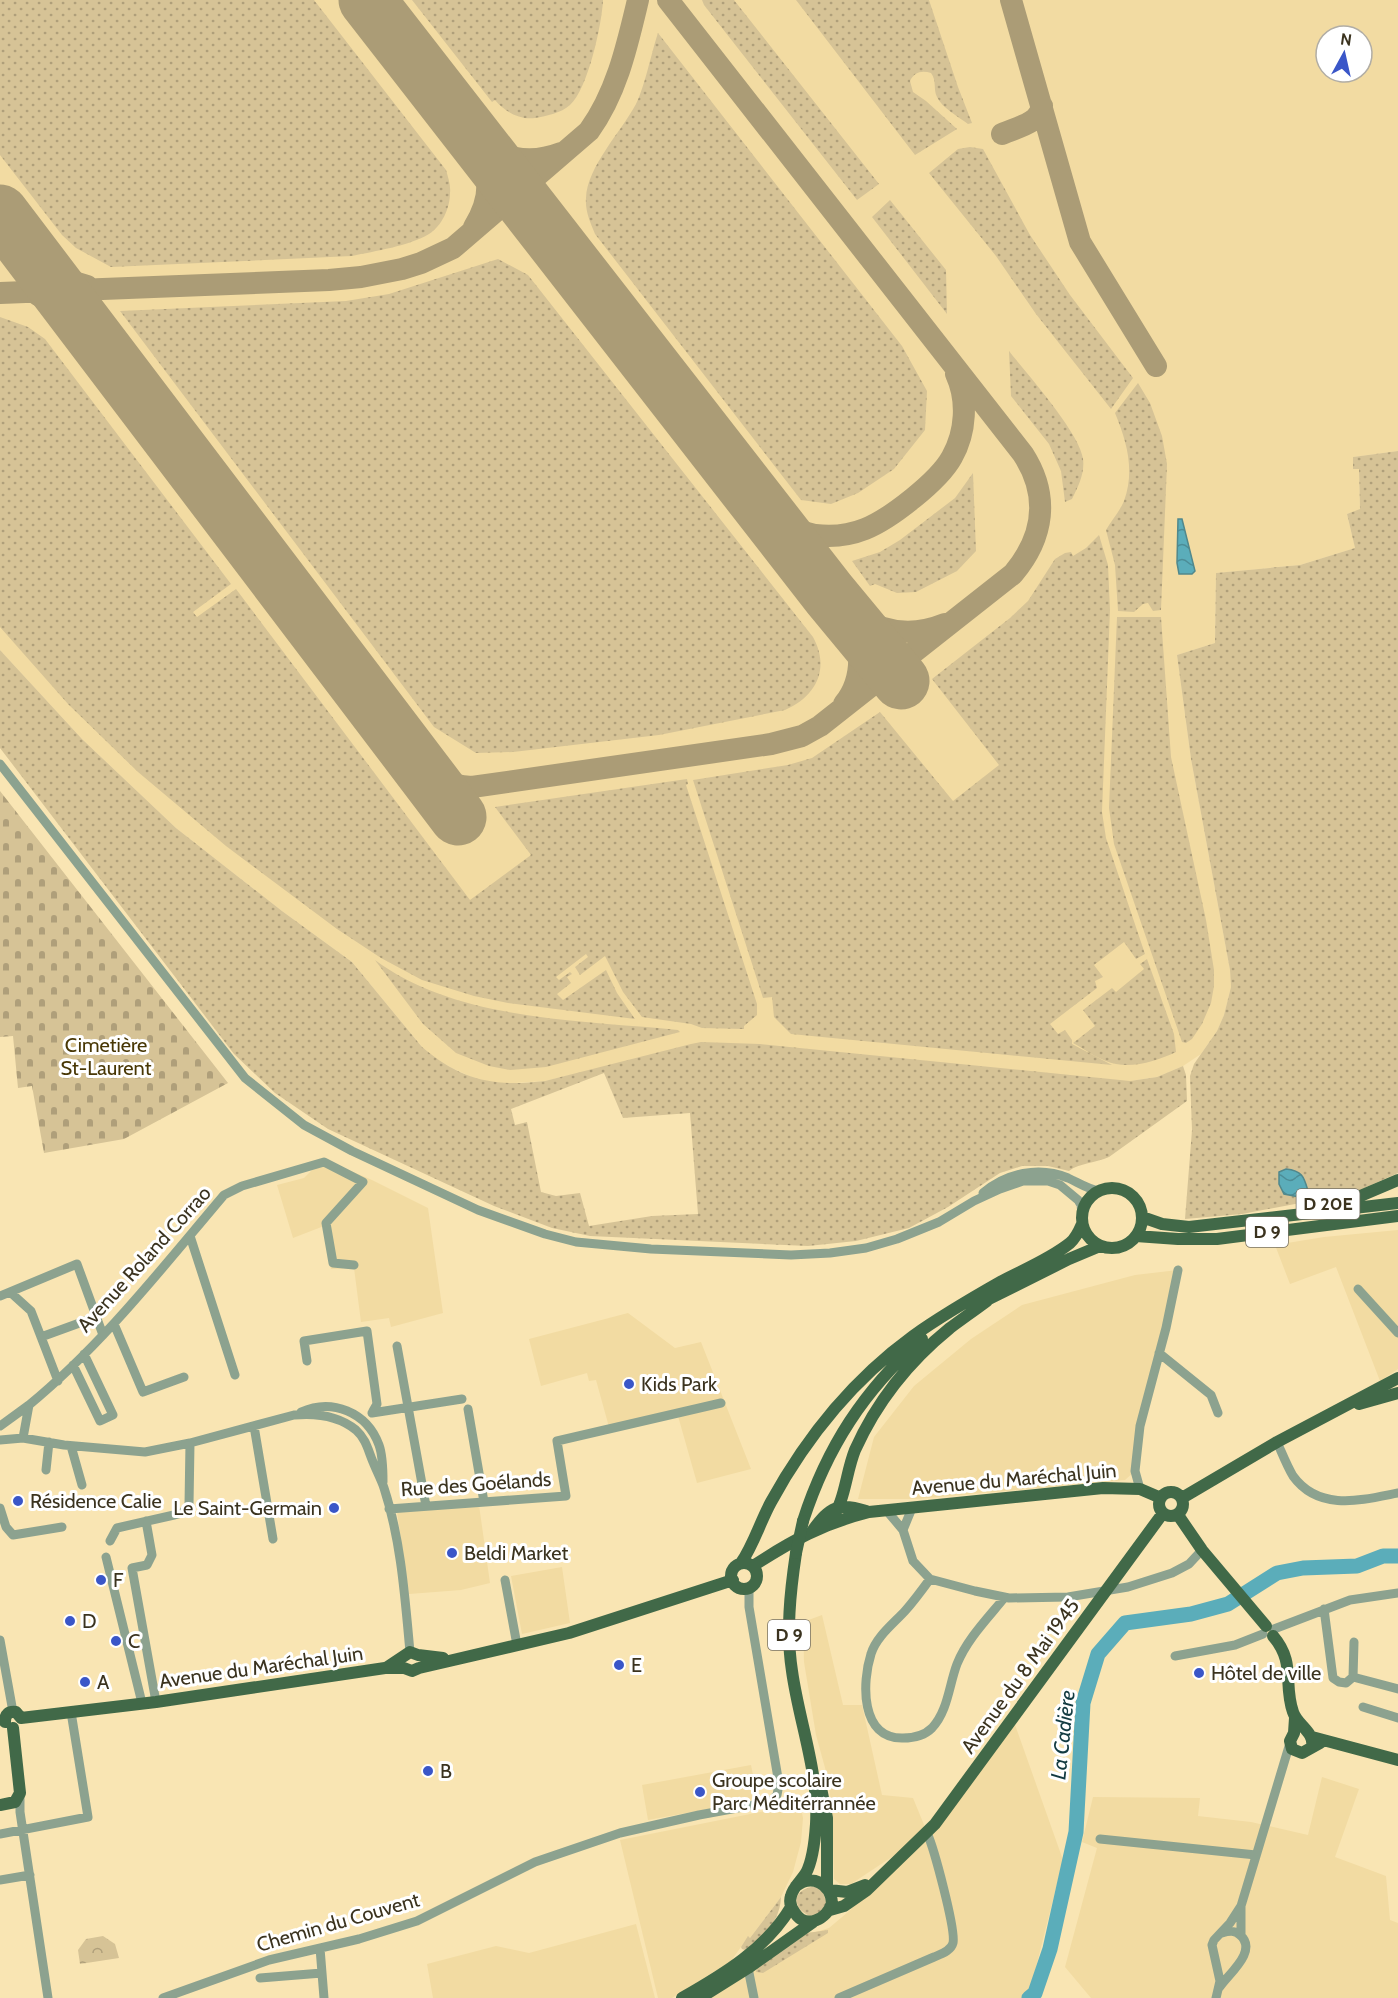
<svg xmlns="http://www.w3.org/2000/svg" width="1398" height="1998" viewBox="0 0 1398 1998" font-family="Cabin,sans-serif">
<style>
.built{fill:#f2dba2;fill-rule:evenodd}
.grass{fill:url(#grass-dots);fill-rule:evenodd}
.cemetery{fill:url(#cemetery-stones)}
.park{fill:url(#park-crowns)}
.water{fill:url(#water-waves);stroke:#51888c;stroke-width:1.5}
.lines{fill:none;stroke-linecap:round;stroke-linejoin:round}
.river{stroke:#5badba;stroke-width:15}
.taxiway{stroke:#ab9c76;stroke-width:22}
.runway{stroke:#ab9c76;stroke-width:57}
.minor{stroke:#8ca28f;stroke-width:9}
.major{stroke:#416948;stroke-width:12}
.major-bridge{stroke:#416948;stroke-width:12}
.poi-dot{fill:#3a56c8;stroke:#fff;stroke-width:2}
.labels{text-anchor:middle;stroke-width:6;stroke-linejoin:round;paint-order:stroke}
.shield{fill:#fff;stroke:#767062;stroke-width:1.5}
.shield-label{font-size:18px;font-weight:bold;fill:#3b331f}
.park-label{font-size:20px;fill:#483705;stroke:#fff}
.street-label{font-size:20px;fill:#3b331f;stroke:#fff}
.poi-label{font-size:20px;fill:#3b331f;stroke:#fff;text-anchor:start}
.water-label{font-size:21px;font-style:italic;fill:#133b41;stroke:#fff}
</style>
<defs>
<pattern id="grass-dots" width="8" height="8" patternUnits="userSpaceOnUse" patternTransform="scale(1.5)"><rect width="8" height="8" fill="#d6c396"/><path d="M2 2h.1M6 6h.1" fill="none" stroke="#af9f7a" stroke-width="1.8" stroke-linecap="round"/></pattern>
<pattern id="cemetery-stones" width="16" height="16" patternUnits="userSpaceOnUse" patternTransform="scale(1.5)"><rect width="16" height="16" fill="#d6c396"/><path d="M2 7V4a2 2 0 0 1 4 0v3zM10 15v-3a2 2 0 0 1 4 0v3z" fill="#af9f7a"/></pattern>
<pattern id="park-crowns" width="20" height="18" patternUnits="userSpaceOnUse" patternTransform="scale(1.5)"><rect width="20" height="18" fill="#d6c396"/><path d="M2 6a3 3 0 1 1 6 0M12 15a3 3 0 1 1 6 0" fill="none" stroke="#af9f7a"/></pattern>
<pattern id="water-waves" width="16" height="10" patternUnits="userSpaceOnUse" patternTransform="scale(1.5)"><rect width="16" height="10" fill="#5badba"/><path d="M0 5q4-4 8 0t8 0" fill="none" stroke="#4c8d97"/></pattern>
</defs>
<rect width="100%" height="100%" fill="#f9e5b3"/>
<path class="built" d="M0,0h1398v451l-45,6 6,12 1,41 -13,4 8,34 -55,17 -84,8 -1,70 -38,12 14,104 39,211 1,17 -7,28 -7,16 -16,23 -18,12 -26,11 -27,4 -535,-12 -50,12 -45,3 -22,-4 -26,-12 -16,-9 -14,-12 -70,-85 -70,-51 -106,-83 -94,-89 -82,-89zM1326,36h36v36h-36z
M323,1159l49,21 56,28 15,105 -52,14 -2,-9 -28,4 -7,-54 -23,1 -7,-43 -31,12 -16,-53 27,-7z
M1398,1230v139l-18,12 -44,-114 -46,17 -15,-39 49,-8z
M1178,1270l-30,124 -13,77 -10,9 -208,19h-59l16,-62 40,-51 57,-47 51,-34 113,-30z
M628,1313l47,35 26,-6 50,127 -54,14 -21,-74 -67,18 -13,-47 -7,1 -2,-8 -46,13 -12,-47z
M479,1505l11,78 -29,7 -52,4 -12,-82z
M562,1567l8,56 -48,11 -11,-58z
M822,1615l21,90h19l20,90 31,3 14,34 86,-113 50,141 -33,131 -8,7h-316l97,-66h13l13,-4 19,-16 74,-75 -71,47h-11l-6,-5 -2,-71 -5,-33 -11,-40 -12,-73 -1,-40z
M751,1765l7,35 -110,20 -6,-35z
M1322,1777l37,12 -24,68 51,19 4,44 8,3v75h-307l-26,-31 32,-119 -15,-6 11,-45 107,1 -2,18 53,6 57,13z
M800,1804l3,14 -2,24 -8,30 -12,25 -31,41 -2,-1 -17,24 -59,37h-14l-38,-158z
M636,1924l19,74h-222l-6,-34 69,-18 33,7z"/>
<path class="grass" d="M0,0h314l132,170c2,7 5,16 4,23 0,15 -8,33 -21,41 -20,12 -54,17 -77,22l-241,11 -35,-19 -14,-13 -62,-80z
M412,0h191c-1,24 -15,89 -33,105 -9,8 -23,11 -35,13 -15,2 -30,-6 -40,-18l-3,2z
M702,0h32l145,184 -22,16 -153,-195z
M796,0h133l29,87 14,36 -4,1c-9,-7 -26,-16 -31,-27 -4,-8 0,-16 -6,-24 -9,-3 -17,-1 -21,8l3,11 13,9 31,28 -42,26z
M658,33l244,313 25,45 -2,39 -31,39 -36,24 -27,11 -30,-4 -206,-266c-5,-12 -10,-23 -9,-36 1,-31 35,-66 50,-94 9,-18 15,-50 22,-71z
M970,147l13,2 47,86 40,60 63,83 -22,31 -75,-95 -40,-58 -67,-83 29,-24z
M890,200l56,70 1,44 -75,-97z
M498,259l30,16 285,362c17,31 4,59 -28,73l-126,25 -146,17 -37,1 -42,-26 -314,-416 226,-10 43,-7z
M0,317l28,10 17,12 186,245 -38,28 4,5 39,-28 234,311 61,-45 -36,-48 192,-28 1,5 -2,1 71,219v11l-13,11v3l-42,-1 -11,-4 -49,-7 -19,-25 -18,-36 -25,19 -5,-8 13,-10 -2,-3 -30,23 3,3 11,-8 2,2 -5,3 4,6 -14,11 6,6 43,-30 11,23 18,26 -127,-16 -34,-7 -52,-16 -41,-22 -44,-29 -111,-83 -88,-74 -70,-68 -68,-77z
M1009,351c18,23 71,82 74,108 2,14 -5,28 -11,40l-7,3 -4,-31 -12,-27 -38,-48z
M1138,383l12,20 12,33 5,28 -6,146 -8,1 -5,-8 -5,1 -9,8 -16,-1 -3,-46 -9,-35c5,-9 14,-19 18,-29 11,-30 3,-59 -9,-88z
M1398,451v722l-45,20 -111,21 -57,5 7,-89 -2,-54 4,-12 23,-33 7,-16 7,-28 -1,-17 -39,-211 -14,-104 38,-12 1,-70 84,-8 55,-17 -8,-34 13,-5 -1,-40h-6v-12z
M973,473l3,78 -19,20 -41,21 -19,1 -22,-9 -5,2 -18,-25 28,-9 20,-12 55,-42z
M1099,535l9,30 2,45 -8,202 4,26 39,116 -9,5 -12,-17 -30,23 9,12 -8,4 2,7 -47,36 8,10 7,-4 7,10v4l40,21 -321,-31 -17,-17 -2,-20 -9,1 -70,-218 95,-15 24,-7 68,-46 73,89 46,-36 -67,-86 78,-61 18,-17 27,-42 10,-6 6,-1 2,4 13,-8z
M1117,617h44l10,140 35,163 8,50v16l-3,17 -9,21 -10,15 -6,4 -4,-1 -68,-198 -5,-36z
M0,650l82,89 94,89 106,83 70,51 70,85c40,34 73,40 123,34l146,-37 10,-2 59,2 370,37 27,-4 26,-11 3,9 1,26 -78,56c-13,6 -30,6 -40,14l-21,-5h-26l-22,7 -52,34 -39,21 -53,13 -48,5 -218,-10 -38,-8 -58,-22 -166,-77 -53,-36 -41,-39 -234,-306zM604,1073l19,45 67,-5 8,101 -46,2 -63,10 -9,-33 -24,3 -15,-4 -14,-70 -12,3 -4,-16z
M1147,959l27,75 2,18c-17,8 -41,16 -60,12 -14,-2 -30,-14 -43,-21l22,-17 -12,-16 29,-22 4,4 28,-23 -4,-5z
M375,960c82,61 205,60 303,70l2,2 -134,35 -36,3 -21,-4 -33,-13 -33,-29z
M811,1887h4l8,5 4,13 -13,12c-20,-4 -25,-25 -3,-30z
M781,1897c-1,25 -17,39 -36,53l-3,-1 -1,-2 7,-11 2,2z
M828,1930v3l-65,40 -7,-1 1,-4 50,-35z"/>
<path class="cemetery" d="M0,791l228,292 -104,56 -80,14 -12,-67 -14,2 -5,-52 -13,1z"/>
<path class="park" d="M103,1936l12,8 4,14 -39,6 -2,-14 8,-11z"/>
<path class="water" d="M1178,519h4l13,52 -3,3h-13l-2,-11z
M1286,1169c18,2 18,9 23,25l-10,3 -15,-3 -5,-10v-12z"/>
<g class="lines">
<path class="river" d="M1029,1998l6,-5 15,-44 26,-117 7,-129 15,-49 27,-31 66,-9 37,-10 49,-31 26,-5 54,-2 26,-10h15"/>
<path class="taxiway" d="M1011,0l69,242 76,124
M465,124c22,36 33,65 9,103
M474,134c23,26 56,31 87,19
M1002,134c15,-7 37,-10 40,-28
M28,249c16,18 35,31 59,37
M0,293l329,-13 32,-3 41,-8 19,-6 32,-15 136,-117c28,-39 38,-85 49,-131
M38,295l30,14 15,13
M752,494c18,19 36,36 63,41 16,2 35,0 50,-6 25,-10 74,-48 87,-72 14,-25 16,-57 4,-83
M829,594c35,31 69,49 116,30
M842,609c21,26 24,68 2,95
M411,755c18,19 34,31 61,32l299,-43 31,-8 18,-10 193,-152c31,-37 37,-78 10,-120l-355,-454"/>
<path class="runway" d="M367,0l462,594 72,87
M0,213l458,604"/>
<path class="minor" d="M0,764l245,314 59,47 48,26 126,59 67,24 31,8 75,7 140,6 39,-2 36,-5 31,-9 42,-17 35,-21 26,-12 23,-8h25l12,4 18,15 3,5 1,9
M983,1193c23,-20 56,-27 85,-15 11,5 19,11 31,13
M190,1236l45,139
M1358,1289l40,44
M10,1292l21,19 27,70
M0,1296l77,-32 26,71
M114,1324l29,68 41,-15
M41,1337l55,-20
M397,1346l29,160
M1159,1353l52,42 7,18
M307,1361l-3,-20 63,-10 10,73 -4,7
M73,1365l27,56 13,-6 -29,-61
M468,1409l16,93
M301,1412c31,-14 66,0 78,33 4,11 4,25 4,37
M372,1413l90,-14
M0,1426l29,-21
M254,1426l19,113
M23,1438l6,-33c74,-61 133,-137 195,-210l18,-9 82,-24 39,20 -37,41 7,40 21,2
M0,1440l23,-2 41,7 81,7 45,-9 104,-28c22,-2 44,0 62,15 10,9 12,20 17,32 3,8 8,17 11,26 17,52 21,110 26,164
M1277,1442c5,11 10,24 16,34 26,36 69,24 105,17
M71,1446l11,39
M46,1470l3,-28
M1140,1489l-5,-18 5,-45 26,-98 12,-58
M0,1508l6,19 7,8 49,-8
M912,1508l-9,22 10,31 17,18 45,12 34,7 59,-1 60,-10 44,-14 17,-9 13,-14
M389,1509l177,-13 -9,-55 164,-38
M887,1511l16,19
M146,1521l6,34 -5,10 -15,3 24,134
M110,1541l7,-13 57,-13 8,-2 7,-8 1,-62
M106,1557l36,146
M930,1579c-8,11 -16,22 -25,32 -12,13 -29,26 -34,43 -9,28 -11,85 32,84 10,0 21,-2 29,-10 16,-17 17,-43 25,-64 10,-25 31,-46 48,-67
M505,1580l12,65
M1324,1609l9,69 6,4 7,1 7,-6 1,-35
M1274,1629l76,-29 48,-7
M0,1640l13,72
M1175,1656l60,-11 28,-11
M1353,1677l45,12
M1363,1707l35,11
M20,1795v17l28,186
M0,1834l88,-17 -17,-105
M1100,1839l156,16
M0,1880l30,-5
M1241,1906v30
M320,1948l4,50
M748,1968l6,30
M260,1978l62,-5
M1219,1988c8,-13 40,-37 21,-53 -5,-5 -11,-4 -18,-2
M163,1998l106,-38 90,-21 58,-18 118,-59 85,-29 79,-18 71,-13 7,-7 2,-11 -30,-177v-19
M839,1998l95,-41c7,-3 17,-6 19,-14 3,-13 -19,-95 -26,-110
M1216,1998l4,-17 -8,-36 2,-5 16,-17 11,-17 49,-163"/>
<path class="major" d="M1082 1218a30 30 0 1 1 60 0a30 30 0 1 1-60 0Z
M1320,1205l38,-8 40,-17
M1142,1217l20,7 27,3 209,-24
M1136,1236l42,3h39l181,-23
M981,1303l88,-44 31,-13
M1359,1404l39,-11
M1159 1504a12 12 0 1 1 24 0a12 12 0 1 1-24 0Z
M1182,1498l95,-56 121,-64
M1178,1515l24,35 64,76
M803,1521c24,-74 61,-131 119,-182
M829,1523c17,-22 16,-48 26,-73 22,-49 53,-88 95,-122 12,-9 25,-18 37,-27
M813,1530c17,-23 25,-28 53,-19
M796,1553c-6,40 -10,79 -4,118 7,51 27,101 24,153 -1,15 -3,36 -10,49 -5,8 -13,14 -15,23 -2,6 0,12 4,17 11,17 32,6 37,-10 -1,-20 -21,-29 -36,-17
M741,1563c13,-19 19,-41 30,-61 35,-64 83,-123 142,-166 28,-20 59,-38 89,-55 23,-12 48,-22 68,-38 6,-5 9,-12 12,-19
M731 1576a13 13 0 1 1 26 0a13 13 0 1 1-26 0Z
M753,1566c40,-26 69,-42 116,-54l234,-24 37,1 21,9
M1273,1636c23,27 10,47 20,76 4,13 22,20 19,35
M386,1668l24,-16 8,3 25,3
M21,1718l135,-16 229,-34h19l8,3 7,-3 150,-35 164,-53
M1295,1718l-1,15 -4,8 2,8 10,4 18,-10
M5,1722c0,-8 4,-11 11,-10l5,6
M13,1728l7,65 -5,9
M1312,1737l86,23
M821,1788l6,30v70
M0,1805l15,-3
M829,1890l18,2 18,-7
M830,1910l14,-4 23,-16 68,-66 228,-311
M682,1998c42,-24 84,-49 109,-91
M700,1998l48,-30 65,-46"/>
<path class="major-bridge" d="M796,1553l7,-32"/>
</g>
<g class="poi-dot">
<circle cx="629" cy="1384" r="6"/>
<circle cx="18" cy="1501" r="6"/>
<circle cx="334" cy="1508" r="6"/>
<circle cx="452" cy="1553" r="6"/>
<circle cx="101" cy="1580" r="6"/>
<circle cx="70" cy="1621" r="6"/>
<circle cx="116" cy="1641" r="6"/>
<circle cx="619" cy="1665" r="6"/>
<circle cx="1199" cy="1673" r="6"/>
<circle cx="85" cy="1682" r="6"/>
<circle cx="428" cy="1771" r="6"/>
<circle cx="700" cy="1792" r="6"/>
</g>
<g class="labels">
<g class="shield">
<rect x="1296.5" y="1189" width="63" height="30" rx="4.5"/>
<rect x="1246" y="1217" width="42" height="30" rx="4.5"/>
<rect x="768" y="1620" width="42" height="30" rx="4.5"/>
</g>
<g class="shield-label">
<text x="1328" y="1210">D 20E</text>
<text x="1267" y="1238">D 9</text>
<text x="789" y="1641">D 9</text>
</g>
<g class="park-label">
<text x="106" y="1052">Cimetière<tspan x="106" dy="23">St-Laurent</tspan></text>
</g>
<g class="street-label">
<text transform="translate(144 1259) rotate(-48)" y="7">Avenue Roland Corrao</text>
<text transform="translate(1014 1479) rotate(-5)" y="7">Avenue du Maréchal Juin</text>
<text transform="translate(476 1484) rotate(-4)" y="7">Rue des Goélands</text>
<text transform="translate(261 1667) rotate(-8)" y="7">Avenue du Maréchal Juin</text>
<text transform="translate(1020 1676) rotate(-54)" y="7">Avenue du 8 Mai 1945</text>
<text transform="translate(338 1922) rotate(-16)" y="7">Chemin du Couvent</text>
</g>
<g class="poi-label">
<text x="641" y="1391">Kids Park</text>
<text x="30" y="1508">Résidence Calie</text>
<text x="322" y="1515" text-anchor="end">Le Saint-Germain</text>
<text x="464" y="1560">Beldi Market</text>
<text x="113" y="1587">F</text>
<text x="82" y="1628">D</text>
<text x="128" y="1648">C</text>
<text x="631" y="1672">E</text>
<text x="1211" y="1680">Hôtel de ville</text>
<text x="97" y="1689">A</text>
<text x="440" y="1778">B</text>
<text x="712" y="1787">Groupe scolaire<tspan x="712" dy="23">Parc Méditérrannée</tspan></text>
</g>
<g class="water-label">
<text transform="translate(1063 1735) rotate(-84)" y="7">La Cadière</text>
</g>
</g>
<g transform="translate(1344 54) rotate(8)"><circle r="28" fill="#ffffff" stroke="#b1ada5" stroke-width="1.5"/>
<path d="M0-4.5L10 22L0 15L-10 22Z" fill="#3a56c8"/>
<text y="-9" font-size="16" font-weight="bold" text-anchor="middle" fill="#3b331f">N</text>
</g>
</svg>
